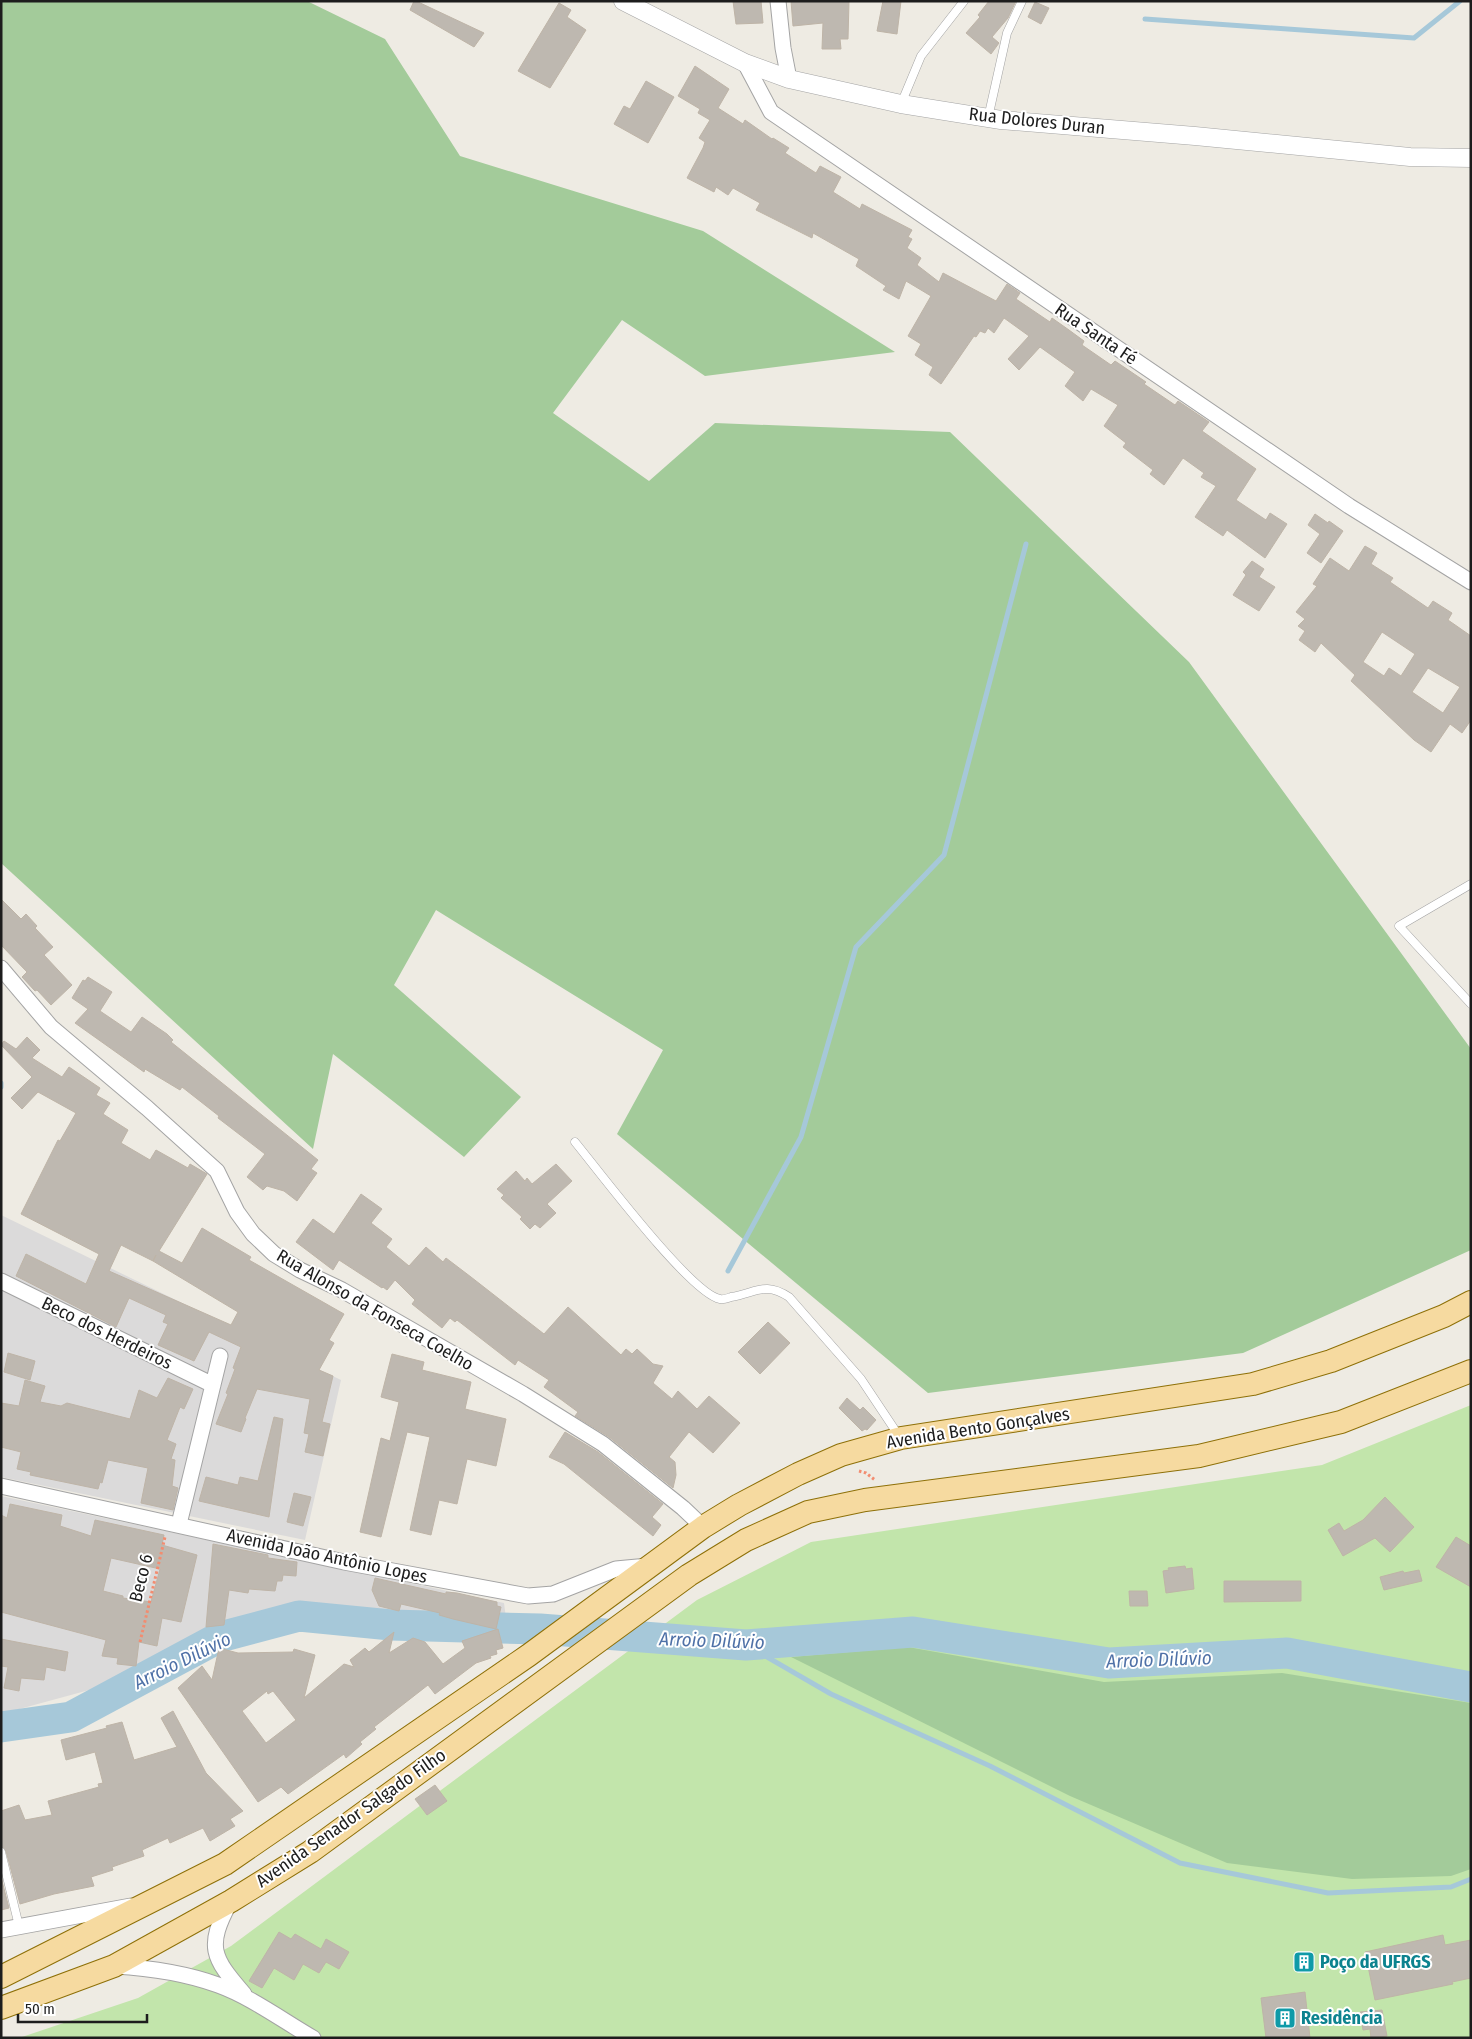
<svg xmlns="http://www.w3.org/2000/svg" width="1472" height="2039" viewBox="0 0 1472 2039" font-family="'Fira Sans Condensed',sans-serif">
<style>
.residential{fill:#dbdada}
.grass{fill:#c2e5ab}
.forest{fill:#a3cb9a}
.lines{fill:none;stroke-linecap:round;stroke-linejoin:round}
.stream{stroke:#a6c8d9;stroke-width:5}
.river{stroke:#a6c8d9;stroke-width:31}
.building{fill:#beb8b0;stroke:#beb4a7;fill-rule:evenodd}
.service-casing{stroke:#a4a4a4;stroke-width:9}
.minor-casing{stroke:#a4a4a4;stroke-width:17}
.tertiary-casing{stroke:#a4a4a4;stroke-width:19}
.primary-casing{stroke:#8e7008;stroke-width:24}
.path{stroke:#f28c70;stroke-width:3;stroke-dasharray:2.5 2.5;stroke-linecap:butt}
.service{stroke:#fff;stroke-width:8}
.minor{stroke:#fff;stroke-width:15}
.tertiary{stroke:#fff;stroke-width:18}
.primary{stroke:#f6daa0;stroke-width:22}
.labels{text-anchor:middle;stroke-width:4;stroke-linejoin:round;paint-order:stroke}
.street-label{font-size:18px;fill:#1d1d1d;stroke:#fff}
.culture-label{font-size:18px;font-weight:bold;fill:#0d838f;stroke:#fff;text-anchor:start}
.water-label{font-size:19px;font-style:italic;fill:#4f71a7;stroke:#fff}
</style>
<rect width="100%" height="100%" fill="#eeebe3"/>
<path class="residential" d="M1,1215l340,165 -36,160 -304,-63z
M1,1496l503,107 3,23 -204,-22 -89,26 -99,53 -114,31z"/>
<path class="grass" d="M1471,1405v633h-1452l119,-40 93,-52 466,-346 114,-58 511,-77z"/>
<path class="forest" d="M1,1h306l78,38 75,117 243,75 192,121 -190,24 -83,-56 -69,93 96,68 66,-58 235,9 239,230 282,387v201l-228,103 -315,40 -311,-259 46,-84 -227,-140 -42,75 127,112 -57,60 -131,-103 -20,95 -312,-286z
M908,1647l196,35 178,-9 189,30v166l-20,7 -99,3 -125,-16 -157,-67 -279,-139z"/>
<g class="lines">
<path class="stream" d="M1145,19l269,19 46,-37
M1,1083v4
M728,1271l73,-134 55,-190 88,-92 82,-311
M746,1645l85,49 159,72 190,97 148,30 123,-6 20,-8"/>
<path class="river" d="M1,1727l70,-10 149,-80 79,-21 92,9 149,4 206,16 167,-13 196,31 178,-10 184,34"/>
</g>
<path class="building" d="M414,1h2l68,32 -10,14 -64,-37z
M733,1h28l2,22 -27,1z
M791,1h58l-1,38h-8l1,10h-19l1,-26 -30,3z
M883,1h18l-4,33 -20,-3z
M989,1h27l-8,17 -16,19 7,6 -8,11 -25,-21 14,-16 -2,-2z
M1035,2l14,6 -8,16 -13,-7z
M559,3l12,7 -4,7 19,13 -36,58 -32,-17z
M695,66l34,23 -11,19 25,16 2,-4 27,19 1,-1 16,10 -4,5 31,20 4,-7 21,11 -8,15 27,17 2,-5 50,26 -4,7 4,2 -5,9 14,10 -4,7 22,17 4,-9 53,28 11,-17 13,9 -4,6 34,23 2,-4 17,12 15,11 -2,4 29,20 4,-4 31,21 -2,2 31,21 3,-4 31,21 -7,9 54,38 -20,31 30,20 4,-7 17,11 -22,34 -38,-28 -4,6 -28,-19 21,-31 -15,-9 3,-4 -21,-15 -19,27 -14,-11 3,-4 -30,-23 3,-4 -22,-17 14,-21 -27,-16 -8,12 -18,-15 10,-14 -35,-25 -21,23 -11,-11 21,-23 -25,-18 -10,15 -6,-5 -3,5 -5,-2 -4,6 -2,-1 -33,48 -12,-9 4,-8 -18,-12 6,-11 -13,-8 23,-40 -25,-15 -7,18 -16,-9 3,-4 -30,-20 3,-7 -46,-26 -1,5 -56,-28 4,-7 -27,-15 -5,7 -12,-8 -2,5 -27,-14 16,-30 2,-6 -6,-4 11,-18 -12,-7 2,-4 -22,-13z
M646,81l28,16 -26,46 -34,-19 10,-18 6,3z
M1315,514l13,9 1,-2 14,10 -22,32 -14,-10 13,-19 -12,-9z
M1365,546l12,7 -6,11 22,14 -3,4 38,26 5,-7 19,12 -4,7 23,16v84l-9,13 -12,-9 -19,28 -17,-12 -63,-59 4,-6 -34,-32 -6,9 -16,-12 6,-9 -7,-5 7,-7 -9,-7 21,-26 -4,-2 17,-26 19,13zM1382,632l33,22 -14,22 -12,-8 -5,8 -21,-14zM1428,668l32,19 -17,26 -31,-21z
M1252,561l12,8 -5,8 16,10 -16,24 -26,-16 13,-20 -3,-3z
M1,899l20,20 5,-5 11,12 -2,2 18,19 -9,8 28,30 -21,20 -14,-15 -2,1 -13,-14 5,-5 -26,-27z
M88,977l24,15 -12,19 31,21 11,-15 25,17 6,6 -2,2 147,118 -7,9 6,4 -20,28 -13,-10 -17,-5 -4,4 -16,-13 18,-23 -47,-36 1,-2 -37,-29 -2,3 -35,-21 -1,3 -69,-49 13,-14 -16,-11 11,-18 2,1z
M27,1037l13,13 -8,8 30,19 7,-10 31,21 -4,7 14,8 -7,11 25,16 -7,13 29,17 6,-10 32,18 2,-4 17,10 -48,77 23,12 20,-35 49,29 -2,3 95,54 -15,26 5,3 -15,27 14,6 -11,46 8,2 -7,32 -18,-4 4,-18 -5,-1 6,-34 -53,-10 -12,29 1,1 -5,13 -25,-8 12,-30 -2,-1 9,-24 -2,-1 8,-21 -32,-15 -15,29 -36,-16 10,-21 -5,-2 3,-7 -37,-17 -13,29 -100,-51 10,-22 60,30 13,-30 -78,-40 37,-74 2,1 16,-28 -38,-21 -16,17 -11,-11 21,-21 -31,-32 3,-4 12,8zM121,1245l32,16 3,-6 -3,6 85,51 -7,13 -122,-54z
M556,1164l16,17 -25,23 9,9 -16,15 -5,-4 -5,5 -10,-10 2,-2 -21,-19 3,-3 -7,-6 19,-18 9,10 2,-3 5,6z
M361,1194l21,15 -11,14 21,16 -6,8 23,19 17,-19 17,15 3,-4 25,19 73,57 24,-27 53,48 5,-6 6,5 5,-5 16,15 10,2 -10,17 19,16 6,-8 19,18 12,-13 31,27 -27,30 -24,-21 -20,25 6,5 1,13 -3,13 -64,-51 -34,-21 3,-4 -34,-25 5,-7 -31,-20 -3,5 -58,-45 -2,2 -5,-4 -8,10 -30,-24 3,-4 -20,-20 -8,10 -4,-3 -1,1 -43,-28 -6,10 -37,-28 17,-23 21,15z
M768,1322l22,21 -30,31 -22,-22z
M8,1353l27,8 -5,19 -26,-8z
M392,1354l32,8 -2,8 49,12 -6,27 41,10 -10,47 -29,-7 -10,45 -18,-4 -8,35 -21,-5 20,-93 -23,-5 -26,105 -21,-5 21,-94 9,3 9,-39 -18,-5z
M168,1378l25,11 -9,20 -4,-2 -13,33 9,4 -5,15 4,1 -3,26 6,2 -5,22 -32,-7 7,-35 -40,-8 -6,23 -2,-1 -2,7 -68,-14 1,-3 -14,-3 4,-17 -20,-5v-44l18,3 6,-26 20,6 -5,16 21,4 6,-3 63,16 9,-29 18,8z
M847,1398l13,12 3,-3 13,13 -9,10 -2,-1 -3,2 -23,-23z
M274,1417l9,2 -14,98 -70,-16 7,-24 32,8 2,-8 18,4z
M565,1432l33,20 65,52 -11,13 9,8 -8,11 -89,-72 -15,-7z
M294,1493l17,4 -8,29 -16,-4z
M1385,1497l29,30 -24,25 -15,-14 -32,18 -15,-26 11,-7 5,8 19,-11z
M10,1504l52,11 -2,11 31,10 4,-16 69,15 -2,10 35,10 -16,67 -19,-4 -5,28 -18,-4 -3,24 -19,-2 1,-6 -16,-2 4,-16 -105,-28v-97l6,3zM111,1558l49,11 -9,33 -28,-4v-2l-20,-5z
M1456,1537l15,9v41l-35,-20z
M213,1544l55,11v3l29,4 -1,14 -13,-1 -1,6h-5l-2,10 -26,-2 -1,4 -19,-3 -5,35 -18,2z
M1185,1566l1,3 6,-1 2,21 -28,4 -3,-22 6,-1 -1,-2z
M1419,1570l3,11 -38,9 -4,-13 23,-6 1,2z
M375,1578l71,16v-2l11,1 40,9v4l4,1 -5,22 -43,-10 -14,-4 1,-2 -39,-9 -2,7 -20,-5 -7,-16z
M1224,1581h77v20l-77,1z
M1129,1591h18l1,15h-18z
M498,1629l5,19 -7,2 1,4 -7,2 1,2 -15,5 -41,31 -7,-9 -54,42 2,2 -16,13 2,2 -16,14 -2,-4 -56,40 -7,-7 -23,15 -80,-114 24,-22 10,14 7,-32 19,5 55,-1 1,-3 21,6 -11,43 40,-34 10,3 -4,-7 15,-12 4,4 25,-20 -5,21 24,-15 12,4 18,22 22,-16 -3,-7zM267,1691l1,3 5,-3 23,29 -30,23 -24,-32z
M1,1639l67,13 -3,19 -19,-4 -2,13 -23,-2 -2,13 -15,-3 4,-21 -7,-1z
M173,1711l33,62 37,38 -13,8 5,7 -25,15 -7,-13 -33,15 -2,-5 -26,12 2,6 -32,11 1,3 -22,7 3,9 -40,8 -34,10 -14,-53 -5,-4v-36l18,-6 6,15 27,-5 -4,-14 51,-14 -1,-3 5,-1 -8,-31 -29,8 -5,-20 46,-12 -1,-2 16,-4 12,38 43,-13 -16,-29z
M435,1785l12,16 -20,14 -12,-16z
M1,1877l8,31 -8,2z
M279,1932l12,7 4,-5 26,15 5,-10 23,13 -10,17 -13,-7 -7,11 -16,-9 -9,16 -20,-12 -12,20 -13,-7z
M1443,1935l2,10 26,-5v38l-19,4 1,2 -78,16 -10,-48z
M1305,1992l5,46h-44l-5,-40z
M1382,2010l5,26 -16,2 -1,-9 -7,1 -3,-18z"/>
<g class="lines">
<g class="service-casing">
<path id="service" d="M901,104l20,-48 43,-55
M988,118l19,-85 15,-32
M1471,884l-72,42 72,78
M575,1142c23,28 116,152 145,157 3,1 8,-1 11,-2 25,-4 34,-16 58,0l72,82 38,57
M1,1852l18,74"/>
</g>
<g class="minor-casing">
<path id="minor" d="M778,1l5,47 6,31
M745,63l26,49 578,394 122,76
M1,968l50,59 96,81 70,63 20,41 16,22 21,20 26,16 42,20 181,104 80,50 80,64 20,19
M1,1281l212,104
M1,1486l343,76 184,34 25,-2 63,-25 32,-3
M179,1524l41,-168
M230,1902c-24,45 -18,55 14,92
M1,1930l130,-24
M115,1966c36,2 70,7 103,19 33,12 64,35 95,53"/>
</g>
<g class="tertiary-casing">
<path id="tertiary" d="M623,1l122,62 44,16 112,25 100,16 194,16 215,21 61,1"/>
</g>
<g class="primary-casing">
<path id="primary" d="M1,1977l224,-113 304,-209 174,-128 36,-22 59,-31 43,-19 60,-17 352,-54 78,-23 113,-45 27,-14
M1,2008l113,-42 117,-65 79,-49 379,-277 57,-35 62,-28 57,-12 334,-44 142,-34 130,-51"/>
</g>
<path class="path" d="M859,1471l7,2 9,7
M140,1642l25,-105"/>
<use href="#service" class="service"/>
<use href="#minor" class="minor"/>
<use href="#tertiary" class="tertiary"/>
<use href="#primary" class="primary"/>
</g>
<defs>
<g id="building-square" transform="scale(1.125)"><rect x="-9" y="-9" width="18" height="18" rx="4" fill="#0f9aa8" stroke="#fff"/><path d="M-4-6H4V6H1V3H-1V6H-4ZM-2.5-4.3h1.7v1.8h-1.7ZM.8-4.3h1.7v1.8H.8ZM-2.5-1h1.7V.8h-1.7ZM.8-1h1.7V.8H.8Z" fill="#fff"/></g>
</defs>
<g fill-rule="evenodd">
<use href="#building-square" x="1304" y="1962"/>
<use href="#building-square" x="1285" y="2018"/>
</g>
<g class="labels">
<g class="street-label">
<text transform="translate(1037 121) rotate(6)" y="6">Rua Dolores Duran</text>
<text transform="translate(1096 334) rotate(34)" y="6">Rua Santa Fé</text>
<text transform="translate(375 1310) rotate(30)" y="6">Rua Alonso da Fonseca Coelho</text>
<text transform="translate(107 1333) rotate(26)" y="6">Beco dos Herdeiros</text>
<text transform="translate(978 1428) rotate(-9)" y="6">Avenida Bento Gonçalves</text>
<text transform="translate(327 1556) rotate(12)" y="6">Avenida João Antônio Lopes</text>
<text transform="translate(141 1578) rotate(-76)" y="6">Beco 6</text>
<text transform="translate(351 1818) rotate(-35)" y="6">Avenida Senador Salgado Filho</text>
</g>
<g class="culture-label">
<text x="1320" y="1968">Poço da UFRGS</text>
<text x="1301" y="2024">Residência</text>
</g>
<g class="water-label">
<text transform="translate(712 1640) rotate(2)" y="7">Arroio Dilúvio</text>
<text transform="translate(1159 1659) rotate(-2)" y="7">Arroio Dilúvio</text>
<text transform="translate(182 1660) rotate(-26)" y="7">Arroio Dilúvio</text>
</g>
</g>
<rect width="1472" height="2039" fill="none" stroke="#1d1d1d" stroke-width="5"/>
<path d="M18 2014v8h129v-8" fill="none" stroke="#1d1d1d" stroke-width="2.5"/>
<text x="25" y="2014" font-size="15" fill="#1d1d1d" stroke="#ffffff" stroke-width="4" paint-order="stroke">50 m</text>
</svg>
